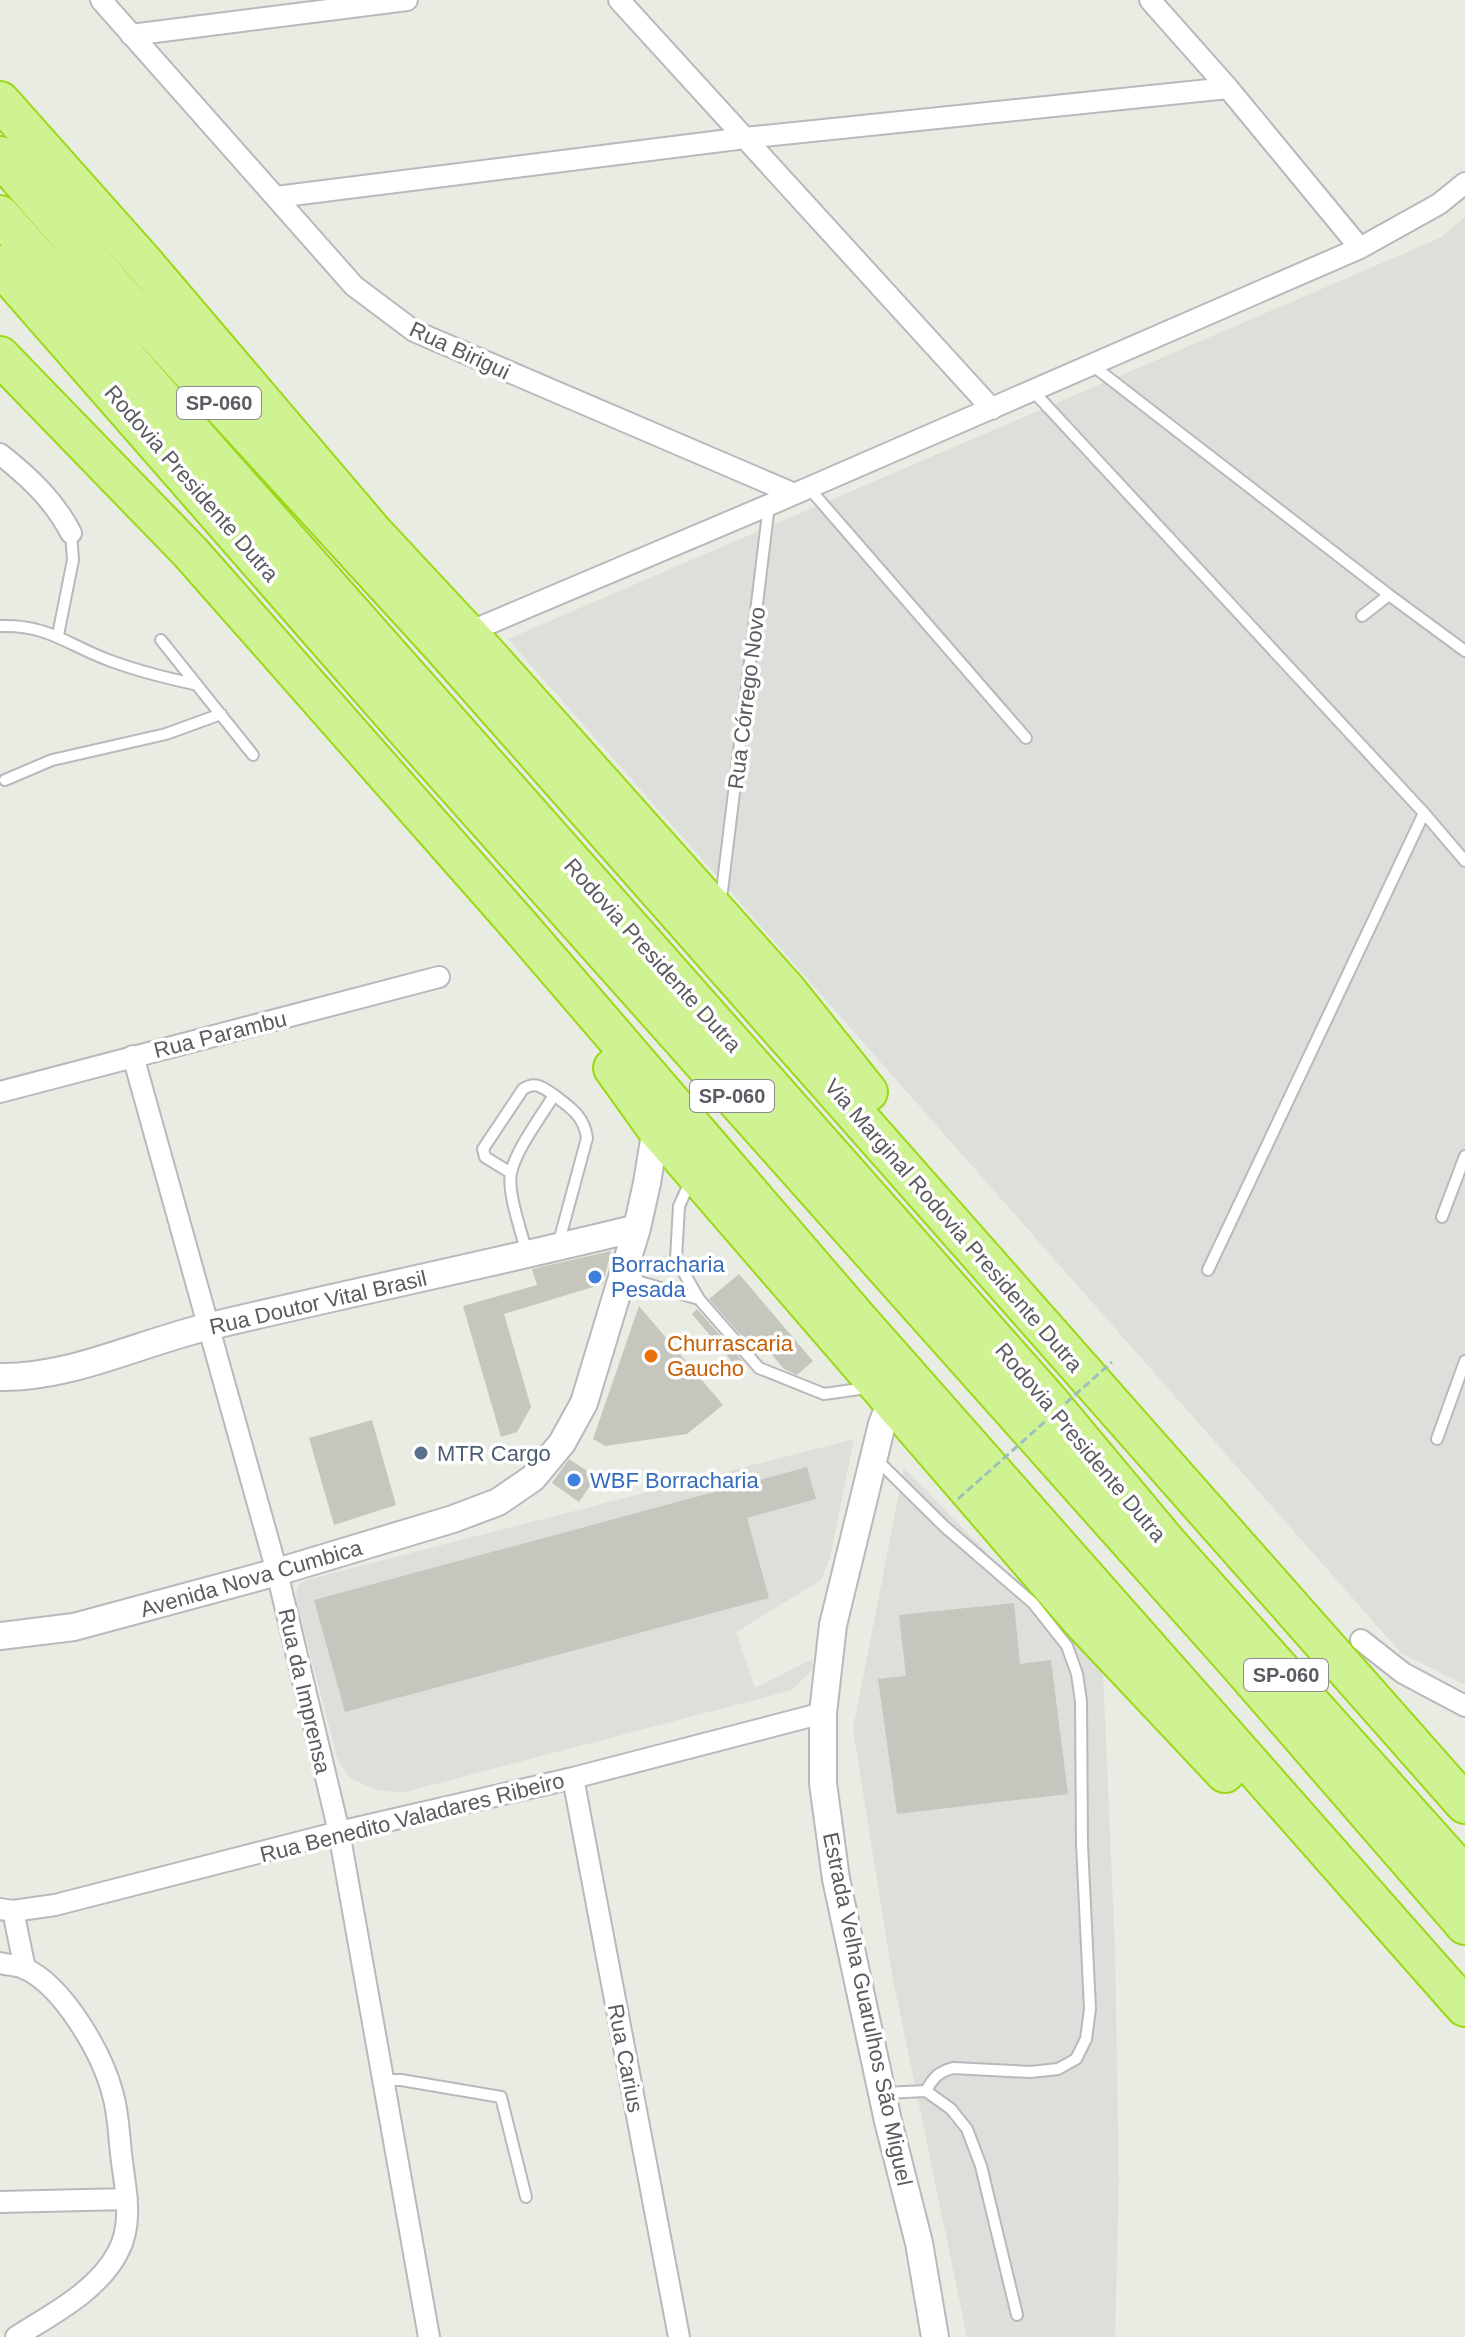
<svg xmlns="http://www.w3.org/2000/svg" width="1465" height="2337" viewBox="0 0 1465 2337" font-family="Arial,sans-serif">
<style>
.industrial{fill:#dddfda}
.building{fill:#c5c7bf}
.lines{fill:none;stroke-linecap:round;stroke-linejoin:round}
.service-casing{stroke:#b9b8bd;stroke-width:14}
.minor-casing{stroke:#b9b8bd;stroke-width:24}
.tertiary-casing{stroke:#b9b8bd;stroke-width:30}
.motorway-casing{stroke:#9cd816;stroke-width:42}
.service{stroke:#fff;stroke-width:10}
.minor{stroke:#fff;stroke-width:20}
.tertiary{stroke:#fff;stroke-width:26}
.motorway{stroke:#cff293;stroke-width:38}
.path-bridge{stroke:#9bc1bd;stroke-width:3;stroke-dasharray:8 4;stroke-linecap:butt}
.shop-dot{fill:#3f7fe0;stroke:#fff;stroke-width:3}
.food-dot{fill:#e8710a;stroke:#fff;stroke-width:3}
.service-dot{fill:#5c6f8a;stroke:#fff;stroke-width:3}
.labels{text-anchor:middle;stroke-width:7;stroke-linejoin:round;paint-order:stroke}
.shield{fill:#fff;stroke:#8d8c90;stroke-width:2}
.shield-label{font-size:20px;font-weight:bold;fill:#5c5b61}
.street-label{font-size:22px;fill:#5c5b61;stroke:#fff}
.shop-label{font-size:22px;fill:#366cbe;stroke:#fff;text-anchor:start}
.food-label{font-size:22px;fill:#c56008;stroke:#fff;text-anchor:start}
.service-label{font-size:22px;fill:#4e5e75;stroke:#fff;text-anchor:start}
</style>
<rect width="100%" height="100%" fill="#e8ece2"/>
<path class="industrial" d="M1465,217v1468l-64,-32 -893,-1014 932,-401z
M854,1439l-24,119 -9,22 -85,52 19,56 57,-29 1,10 -21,21 -391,103 -27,-4 -24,-11 -12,-18 -42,-160 2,-14 8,-6z
M904,1468l199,204 12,278 4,232 -4,155h-148l-75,-363 -39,-245z"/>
<path class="building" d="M611,1251l-8,33 -99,30 27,93 -14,25 -16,5 -38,-131 74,-21 -5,-16z
M739,1274l74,87 -16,14 -13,-6 -19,-22 -8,7 -48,-55z
M639,1306l84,99 -36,29 -82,12 -12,-7z
M697,1309l48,55 -6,6 -47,-56z
M372,1420l24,85 -62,20 -25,-87z
M569,1459l27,18 -17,25 -27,-19z
M807,1467l9,32 -69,19 22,80 -424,114 -31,-112z
M1014,1603l6,61 31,-4 17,134 -171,20 -19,-135 28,-3 -7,-61z"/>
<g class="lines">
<g class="service-casing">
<path id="service" d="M1092,365l297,230 76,56
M1033,391l391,422 -216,457
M808,487l218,251
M1362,616l27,-21
M0,626c48,-2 69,20 111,35 27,10 55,17 83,23
M58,635l15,-75 -2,-27
M161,640l92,115
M5,780l47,-20 114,-26 55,-20
M1424,813l41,48
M722,891l47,-386
M511,1173l-26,-16 -2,-8 40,-60c13,-8 19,-2 31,6
M690,1182l-11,24 -3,53 23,40
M1442,1217l23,-61
M527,1254c-5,-21 -20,-61 -16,-81 5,-24 30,-56 43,-78 17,13 30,21 33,43l-29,107
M628,1270l12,12 59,17 60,69 65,26 43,-6
M1437,1439l28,-78
M876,1459l69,68 88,76 34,43 10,28 4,27 1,143 8,165 -4,30 -10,20 -18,10 -28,3 -77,-4c-15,4 -20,10 -27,23
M383,2080h18l100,17 25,100
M884,2093l42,-2 25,18 16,20 14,37 36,149"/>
</g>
<g class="minor-casing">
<path id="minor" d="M101,0l253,286 60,45 378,162
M619,0l373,409
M1150,0l78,88 132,160
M131,35l276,-35
M276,197l469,-59 483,-50
M0,454c29,23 54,46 71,79
M476,629l293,-124 591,-257 79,-44 26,-21
M133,1056l144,516 62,260 90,505
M0,1092l439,-115
M1361,1640l42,33 62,33
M573,1778l106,559
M0,1909l13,2 42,-6 284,-73 234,-54 250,-65
M13,1911l12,58
M0,1963c7,2 17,2 24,5 40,18 79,87 89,127 6,21 6,45 9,67 4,29 11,63 -4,90 -20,39 -66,62 -102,85
M0,2202l127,-3"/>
</g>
<g class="tertiary-casing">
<path id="tertiary" d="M0,1377c73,1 141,-35 211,-51 142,-34 284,-63 426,-98
M892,1399l-10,25 -49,201 -10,88v70l13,96 52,242 31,122 16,94
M0,1636l74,-9 203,-55 176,-53 45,-17 35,-24 29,-35 22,-40 53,-175 10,-45 9,-55"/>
</g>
<g class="motorway-casing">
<path id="motorway" d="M0,101l145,163 228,268 109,117 306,343 80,100
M0,156l127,146 315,344 1023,1158
M0,215l1047,1184 121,145 297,332
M0,265l401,459 836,938 228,263
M0,356l190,196 328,372 338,393 609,690
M613,1068l43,60 425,492 144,153"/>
</g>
<use href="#service" class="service"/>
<use href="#minor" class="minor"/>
<use href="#tertiary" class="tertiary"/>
<use href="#motorway" class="motorway"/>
<path class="path-bridge" d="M958,1499l154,-137"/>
</g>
<g class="shop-dot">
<circle cx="595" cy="1277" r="8"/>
<circle cx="574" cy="1480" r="8"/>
</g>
<circle class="food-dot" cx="651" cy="1356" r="8"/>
<circle class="service-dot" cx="421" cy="1453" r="8"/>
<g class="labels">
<g class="shield">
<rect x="177" y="387" width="84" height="32" rx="6"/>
<rect x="690" y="1080" width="84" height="32" rx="6"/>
<rect x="1244" y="1659" width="84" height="32" rx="6"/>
</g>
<g class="shield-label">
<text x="219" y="410">SP-060</text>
<text x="732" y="1103">SP-060</text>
<text x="1286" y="1682">SP-060</text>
</g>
<g class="street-label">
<text transform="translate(460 350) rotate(25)" y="8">Rua Birigui</text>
<text transform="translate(192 483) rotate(49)" y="8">Rodovia Presidente Dutra</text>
<text transform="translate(746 698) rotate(-83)" y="8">Rua Córrego Novo</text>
<text transform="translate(653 955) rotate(48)" y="8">Rodovia Presidente Dutra</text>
<text transform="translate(220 1034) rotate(-14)" y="8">Rua Parambu</text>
<text transform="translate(954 1225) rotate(49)" y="8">Via Marginal Rodovia Presidente Dutra</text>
<text transform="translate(318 1302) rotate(-13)" y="8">Rua Doutor Vital Brasil</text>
<text transform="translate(1081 1442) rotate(50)" y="8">Rodovia Presidente Dutra</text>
<text transform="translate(251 1578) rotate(-16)" y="8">Avenida Nova Cumbica</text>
<text transform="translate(305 1691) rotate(77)" y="8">Rua da Imprensa</text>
<text transform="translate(412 1817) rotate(-14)" y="8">Rua Benedito Valadares Ribeiro</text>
<text transform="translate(868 2009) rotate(78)" y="8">Estrada Velha Guarulhos São Miguel</text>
<text transform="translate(626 2058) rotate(79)" y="8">Rua Carius</text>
</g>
<g class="shop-label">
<text x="611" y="1272">Borracharia<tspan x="611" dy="25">Pesada</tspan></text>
<text x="590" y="1488">WBF Borracharia</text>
</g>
<g class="food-label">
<text x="667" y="1351">Churrascaria<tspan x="667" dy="25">Gaucho</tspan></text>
</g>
<g class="service-label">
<text x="437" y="1461">MTR Cargo</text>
</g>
</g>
</svg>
